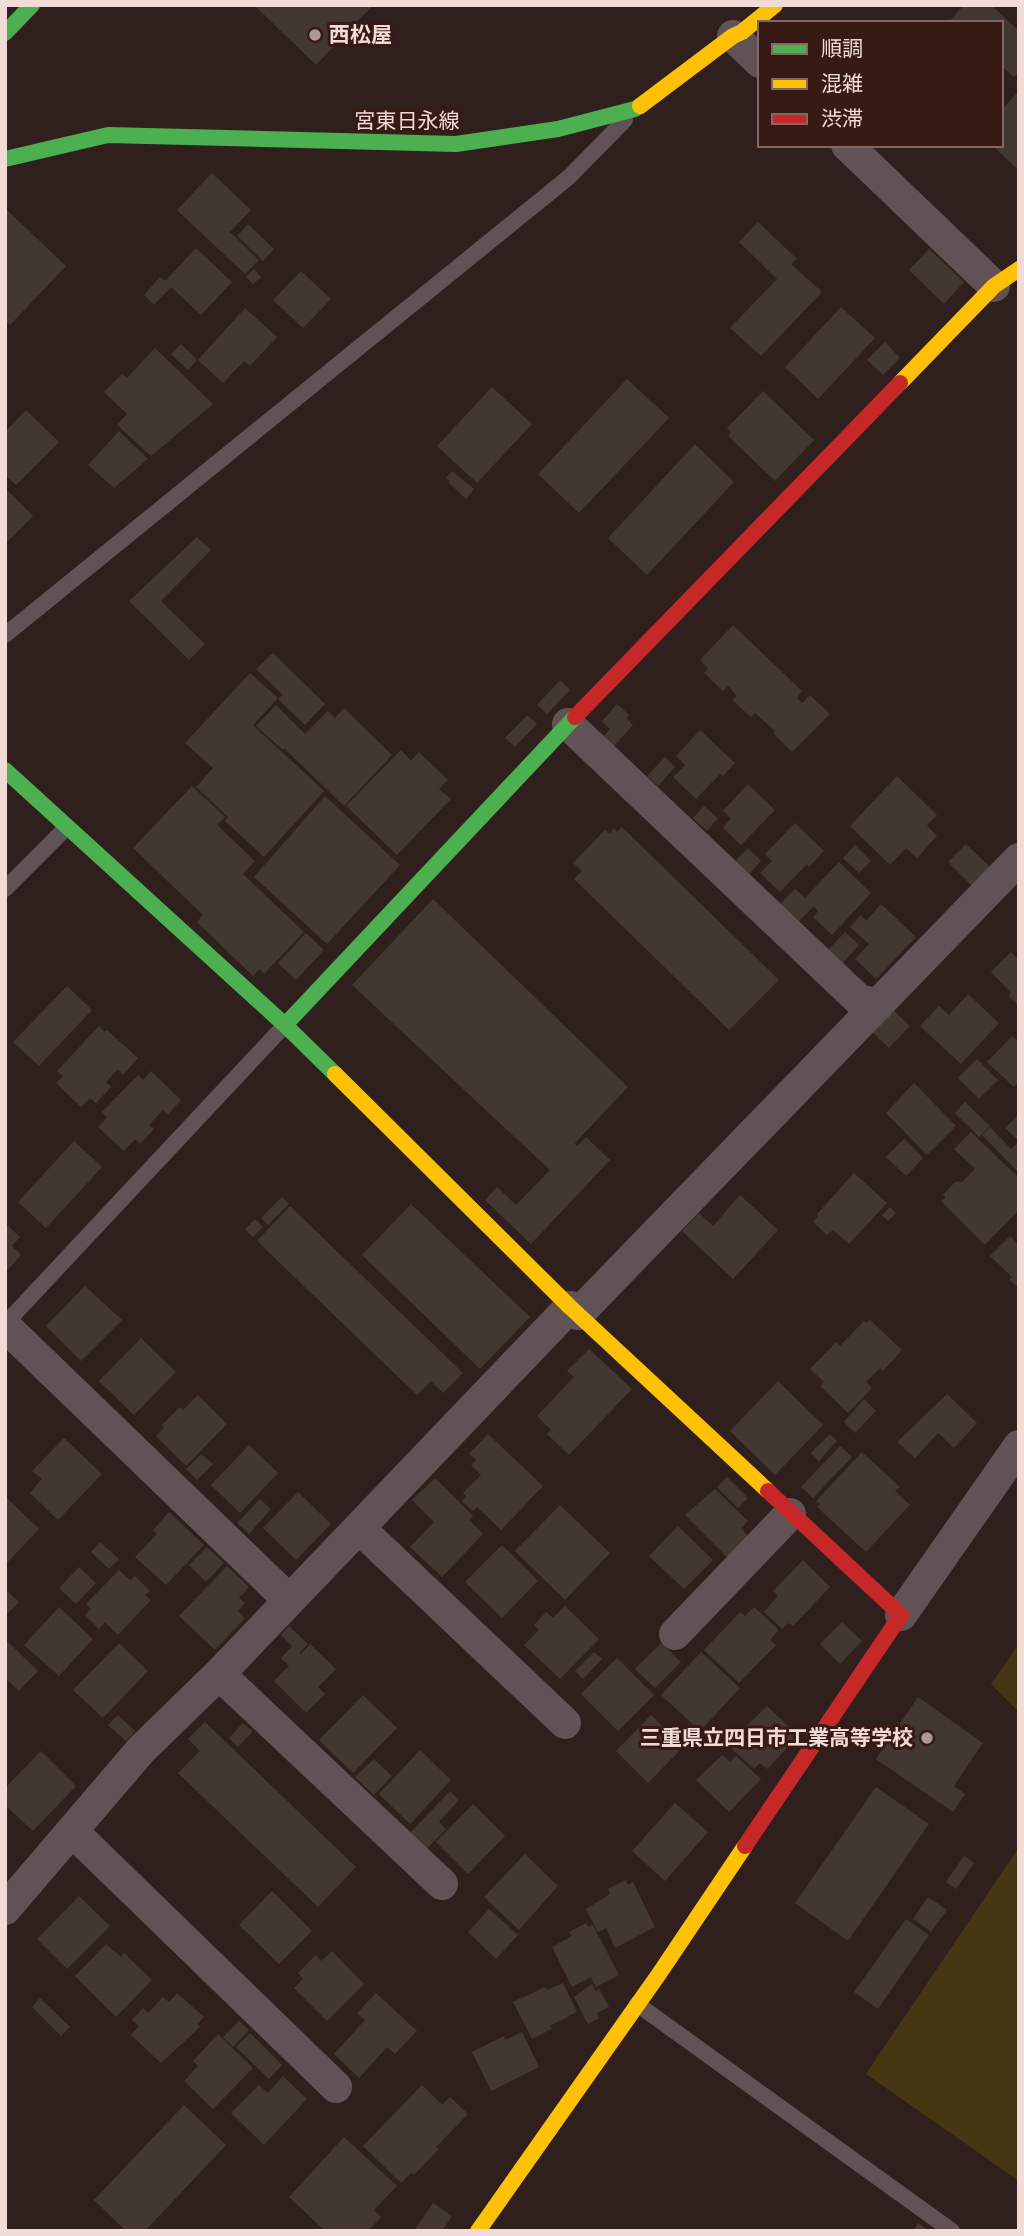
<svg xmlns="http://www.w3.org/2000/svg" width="1024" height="2236" viewBox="0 0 1024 2236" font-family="Helvetica,'Noto Sans JP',sans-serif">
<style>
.green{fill:#463712}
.building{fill:#433731}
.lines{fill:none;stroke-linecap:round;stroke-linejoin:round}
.lane{stroke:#615255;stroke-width:16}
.street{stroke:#615255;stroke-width:32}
.fast{stroke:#4caf50;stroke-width:16}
.slow{stroke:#ffc107;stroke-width:16}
.jam{stroke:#c62828;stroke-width:16}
.poi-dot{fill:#ad9a96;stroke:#381a15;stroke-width:2.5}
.labels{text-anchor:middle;stroke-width:6;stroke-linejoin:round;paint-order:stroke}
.poi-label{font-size:21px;font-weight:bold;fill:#f1dbd7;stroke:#381a15;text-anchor:start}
.street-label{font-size:21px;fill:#f1dbd7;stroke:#381a15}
</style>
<rect width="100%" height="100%" fill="#30201d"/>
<path class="green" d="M1019,1644v68l-28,-28z
M1019,1847v334l-153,-107z"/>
<path class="building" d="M254,5h119l-57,60z
M964,5h27l28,26v41l-5,5 -10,-9 -3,3v-48h-53z
M1016,94l3,3v74l-27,-26h9v-34z
M212,173l39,37 -21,22 29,28 -14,14 -68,-64z
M5,208l61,58 -56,59 -5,-4z
M758,222l39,37 -6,5 31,28 -61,64 -31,-28 47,-49 -38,-37z
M248,224l26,25 -11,12 -26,-25z
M196,248l36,34 -31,33 -30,-28 -17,18 -10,-10 16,-18 5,4z
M929,249l35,33 -20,22 -35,-34z
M254,269l7,8 -8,7 -7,-7z
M301,271l30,28 -28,29 -30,-28z
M841,307l34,31 -57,61 -33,-32z
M245,308l32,29 -27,29 -6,-5 -21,22 -25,-23z
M885,342l15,16 -17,17 -16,-15z
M181,344l16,16 -9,10 -17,-16z
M155,348l58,56 -62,52 -34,-31 10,-11 -23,-22 18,-18 5,4z
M627,379l42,39 -90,95 -41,-39z
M492,387l40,37 -55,59 -40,-37z
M763,391l51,49 -39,41 -47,-45 3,-4 -4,-4z
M26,410l33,32 -43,43 -11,-10v-43z
M119,431l29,28 -34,29 -26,-23z
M695,444l39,38 -87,93 -39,-37z
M452,471l22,18 -8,10 -18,-17 2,-1 -4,-3z
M5,488l28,28 -28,28z
M197,537l14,13 -50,51 44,43 -16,16 -60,-59z
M733,625l69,66 -5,7 5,5 8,-8 20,19 -38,38 -19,-19 2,-2 -20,-18 -4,4 -19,-17 5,-4 -9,-10 -5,5 -19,-18 4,-5 -8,-8z
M273,653l52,51 -20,21 -27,-26 5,-4 -27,-26z
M250,673l28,25 -25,27 71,66 -60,66 -39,-36 3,-4 -32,-30 17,-19 -28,-25z
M560,680l10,10 -23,24 -10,-9z
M617,704l12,11 -3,3 7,7 -19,21 -11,-9 7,-8 -8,-8z
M276,705l29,29 23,-23 7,7 9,-10 48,47 -48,51 -60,-58 -1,2 -27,-24z
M527,715l10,9 -22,23 -10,-9z
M700,730l35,33 -12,13 -3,-2 -24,25 -23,-22 12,-12 -9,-9z
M401,750l10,11 8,-9 29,28 -9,9 12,10 -54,56 -51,-49z
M665,757l10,10 -17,19 -11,-10z
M897,776l40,39 -10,10 10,11 -20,22 -11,-10 -16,17 -40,-39z
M748,784l27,26 -34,35 -18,-17 8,-10 -8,-7z
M192,786l33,31 -8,8 38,36 -12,13 61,58 -40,42 -4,-5 -7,7 -56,-54 6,-7 -70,-67z
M325,796l75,69 -73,79 -73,-67z
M704,806l14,12 -11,13 -14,-13z
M795,823l29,28 -15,16 -2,-3 -27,28 -20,-19 12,-12 -7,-7z
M622,827l157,153 -50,50 -155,-151 8,-8 -9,-8 32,-33 5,4 4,-6 3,4z
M966,844l26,25 -19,18 -25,-25z
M855,845l16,16 -12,12 -16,-15z
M748,848l13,13 -12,13 -14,-13z
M839,862l32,31 -39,42 -19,-18 5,-6 -4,-5 -16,16 -19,-17 16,-16 10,9z
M433,899l195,188 -53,56 2,3 9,-9 24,23 -79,84 -46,-44 12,-13 19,18 34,-35 -198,-185z
M881,904l35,33 -40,42 -21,-20 14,-15 -19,-17 11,-12 5,6z
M845,932l14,13 -17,19 -14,-14z
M306,933l18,17 -28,30 -18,-17z
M1011,952l8,8v46l-11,-10 3,-3 -20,-21z
M67,986l25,24 -53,56 -26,-24z
M968,994l31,29 -38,41 -41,-38 19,-20 10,9z
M891,1008l19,18 -21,22 -19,-18z
M99,1026l6,6 2,-2 31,28 -15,17 -5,-6 -12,13 5,5 -15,16 -6,-5 -9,9 -25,-24 7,-7 -6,-5z
M1012,1036l7,6v40l-5,5 -27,-25z
M977,1059l21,21 -19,19 -21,-21z
M151,1071l30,29 -13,15 -5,-5 -14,15 5,4 -14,15 -5,-5 -11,12 -26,-24 9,-9 -5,-6 36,-37 5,5z
M914,1083l42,43 -29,29 -41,-42z
M965,1102l25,24 -11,11 -24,-24z
M1019,1114v27l-14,-13z
M990,1127l21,22 8,-8v32l-37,-38z
M971,1132l48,46v32l-34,35 -44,-44 5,-4 -3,-2 13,-14 6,1 13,-13 -21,-20z
M904,1139l19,19 -17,18 -20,-19z
M74,1141l28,26 -56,61 -28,-26z
M854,1173l33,30 -38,41 -16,-14 -6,5 -14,-13 5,-6 -1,-2z
M740,1195l38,35 -45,49 -51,-48 17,-18 14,13z
M282,1197l7,7 -21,21 -7,-7z
M411,1204l119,113 -50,52 -118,-114z
M290,1206l173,167 -20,20 -12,-12 -14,14 -160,-154z
M890,1207l6,6 -8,8 -6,-6z
M255,1219l8,8 -10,10 -8,-8z
M5,1223l15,14 -8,9 9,9 -16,18z
M1010,1236l9,9v44l-10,-10 3,-2 -22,-21z
M85,1286l37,34 -41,41 -35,-35z
M870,1320l32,30 -19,21 -3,-3 -14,14 6,6 -24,25 -28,-27 4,-4 -14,-13 26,-27 4,4 24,-25 2,2z
M141,1338l35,34 -42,43 -35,-34z
M589,1349l43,40 -63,66 -22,-21 4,-4 -14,-14 37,-39 -7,-6z
M778,1381l45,44 -48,50 -45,-44z
M947,1394l30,29 -23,25 -16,-15 -23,25 -18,-16z
M198,1395l29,29 -41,42 -30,-30 8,-8 -2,-3 18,-18 3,3z
M864,1399l12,12 -21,22 -11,-11z
M488,1434l55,52 -42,44 -24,-23 -4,4 -11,-10 4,-5 -3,-3 18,-18 -10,-10 5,-5 -7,-6z
M830,1434l7,7 -18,20 -8,-8z
M64,1438l38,36 -44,46 -28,-27 12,-14 -10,-8z
M249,1445l29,28 -38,40 -29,-28z
M840,1446l12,11 -39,41 -12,-11z
M862,1452l38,35 -5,4 15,14 -44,47 -49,-45 3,-3 -4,-3z
M201,1454l12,10 -16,16 -11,-11z
M727,1477l21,21 -10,10 -21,-21z
M435,1478l38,38 -4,4 14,14 -41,43 -32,-30 24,-25 -22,-22z
M715,1489l33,32 -7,7 7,8 -21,21 -42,-42z
M298,1492l33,32 -35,36 -33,-32z
M5,1496l34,33 -34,36z
M260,1499l11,10 -22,25 -12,-11z
M560,1505l50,48 -45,47 -50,-49z
M169,1512l35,33 -38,40 -31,-28 22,-23 -4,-4z
M678,1526l35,34 -29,29 -35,-33z
M100,1542l19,17 -10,10 -18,-17z
M502,1545l36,36 -36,37 -37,-36z
M207,1547l17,16 -18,19 -17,-17z
M803,1560l27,27 -37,39 -5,-3 -6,6 -18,-17 14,-16 -5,-5z
M227,1566l22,21 -10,11 6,5 -7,8 7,7 -30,32 -36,-34z
M79,1567l17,16 -20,21 -17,-16z
M119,1570l11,10 5,-4 15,15 -5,4 6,5 -33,35 -13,-13 -6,7 -14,-14 6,-6 -5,-5z
M7,1591l12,11 -14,14v-23z
M565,1606l34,33 -39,40 -36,-34 15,-15 -5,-5 12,-13 7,6z
M59,1607l34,32 -34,37 -35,-31z
M754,1607l25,23 -9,10 6,5 -37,38 -35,-33 36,-38 5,4z
M842,1622l20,19 -22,23 -20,-20z
M289,1626l19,18 -9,9 2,1 9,-10 26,25 -18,18 7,7 -19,19 -32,-32 15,-15 -8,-8 11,-12 -11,-11z
M5,1639l33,32 -19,20 -14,-13z
M119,1643l29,28 -45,47 -30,-28z
M661,1643l20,19 -26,26 -20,-19z
M594,1652l8,7 -19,20 -8,-8z
M701,1652l39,36 -40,43 -39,-36z
M617,1658l37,37 -36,36 -37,-37z
M363,1695l34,33 -44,45 -34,-33z
M918,1697l65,46 -29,43 11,8 -12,18 -77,-53z
M767,1706l32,30 -32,33 -7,-6 -6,6 -22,-20 6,-7 -4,-4z
M118,1715l17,16 -9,10 -18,-16z
M651,1715l32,32 -35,36 -32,-32z
M205,1722l151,145 -38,40 -140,-134 22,-22 -12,-12z
M243,1723l10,8 -15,16 -9,-9z
M420,1750l31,30 -41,44 -31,-30z
M41,1751l35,35 -43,45 -28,-26v-17z
M722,1755l8,7 6,-6 25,23 -32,33 -33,-32z
M374,1759l18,17 -18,19 -19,-18z
M876,1787l53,37 -81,117 -53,-38z
M450,1791l9,9 -20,22 7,7 -19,20 -17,-16z
M675,1803l33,29 -43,49 -33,-30z
M473,1804l32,32 -37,38 -32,-32z
M525,1854l33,32 -39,44 -35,-33z
M964,1856l10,7 -18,26 -10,-7z
M626,1880l2,5 5,-3 22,45 -40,21 -9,-20 -8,4 -12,-23 24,-15 -2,-5z
M272,1891l40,40 -33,33 -40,-39z
M79,1896l31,30 -43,43 -30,-30z
M928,1897l19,13 -16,22 -18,-13z
M489,1909l29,26 -22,24 -28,-27z
M906,1919l23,16 -51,74 -24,-17z
M586,1923l2,4 5,-2 26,50 -23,12 -5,-10 -19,10 -20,-40 20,-11 -3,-4z
M106,1944l15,13 3,-4 28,27 -36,37 -41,-41z
M332,1951l32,33 -37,37 -33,-33 9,-9 -5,-6 18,-18 5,6z
M563,1983l14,29 -27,14 2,3 -20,10 -19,-37 32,-15 2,3z
M592,1984l3,7 4,-2 10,18 -12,6 2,5 -11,6 -14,-27z
M177,1993l27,24 -7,7 3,3 -39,36 -30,-28 8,-9 -7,-6 11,-12 5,5 15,-16 6,5z
M376,1993l41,38 -22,23 -8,-7 -28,31 -25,-24 31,-34 -8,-7z
M40,1998l30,29 -9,9 -29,-29z
M239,2021l10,9 -16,17 -10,-10z
M522,2032l17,35 -48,24 -19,-39 32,-16 1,4z
M250,2033l32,32 -13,14 -33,-32z
M218,2034l35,34 -40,41 -29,-28 14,-15 -5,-5z
M283,2076l24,23 -43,46 -33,-32 28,-28 9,8z
M422,2085l20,20 8,-8 18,17 -32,33 3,2 -25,26 -3,-2 -10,10 -38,-37z
M184,2105l42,40 -81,86h-19l-32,-31z
M344,2137l53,49 -23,24 7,7 -13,14h-43l-36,-34z
M433,2203l19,13 -10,15h-28z
M918,2223l11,8h-16z"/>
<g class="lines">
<path class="lane" d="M5,635l564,-458 56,-57
M5,889l62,-62
M5,1324l280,-299
M637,2004l315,227"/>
<path class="street" d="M733,36l27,26
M847,145l147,141
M568,724l291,276 19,5
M578,1314l441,-455
M5,1326l284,274
M359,1528l206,195
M901,1615l118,-169
M675,1634l115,-120
M219,1674l223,210
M72,1831l264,256
M5,1909l136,-159 78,-76 351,-367"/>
<path class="fast" d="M5,33l27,-28
M5,159l103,-24 348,9 102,-15 77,-20 5,-3
M5,770l280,255 50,49
M285,1025l290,-308"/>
<path class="slow" d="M640,106l93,-70 9,-4 33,-27
M900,383l94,-97 25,-17
M335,1074l235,233 198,184
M478,2231l181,-257 86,-128"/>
<path class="jam" d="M575,717l325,-334
M745,1846l156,-231 -133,-124"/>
</g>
<g class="poi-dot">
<circle cx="315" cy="35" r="7"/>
<circle cx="927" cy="1738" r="7"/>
</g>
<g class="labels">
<g class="poi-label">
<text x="329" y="42">西松屋</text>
<text x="913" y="1745" text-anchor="end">三重県立四日市工業高等学校</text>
</g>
<g class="street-label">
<text x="407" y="128">宮東日永線</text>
</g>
</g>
<rect width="1024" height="2236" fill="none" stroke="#f1dbd7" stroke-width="14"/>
<rect x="758" y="21" width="245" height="126" fill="#381a15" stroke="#826763" stroke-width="2"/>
<rect x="772" y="44" width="35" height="10" fill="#4caf50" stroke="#826763" stroke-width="2"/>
<text x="821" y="56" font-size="21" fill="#f1dbd7">順調</text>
<rect x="772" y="79" width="35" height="10" fill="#ffc107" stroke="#826763" stroke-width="2"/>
<text x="821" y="91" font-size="21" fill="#f1dbd7">混雑</text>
<rect x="772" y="114" width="35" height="10" fill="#c62828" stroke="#826763" stroke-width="2"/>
<text x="821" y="126" font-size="21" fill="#f1dbd7">渋滞</text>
</svg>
